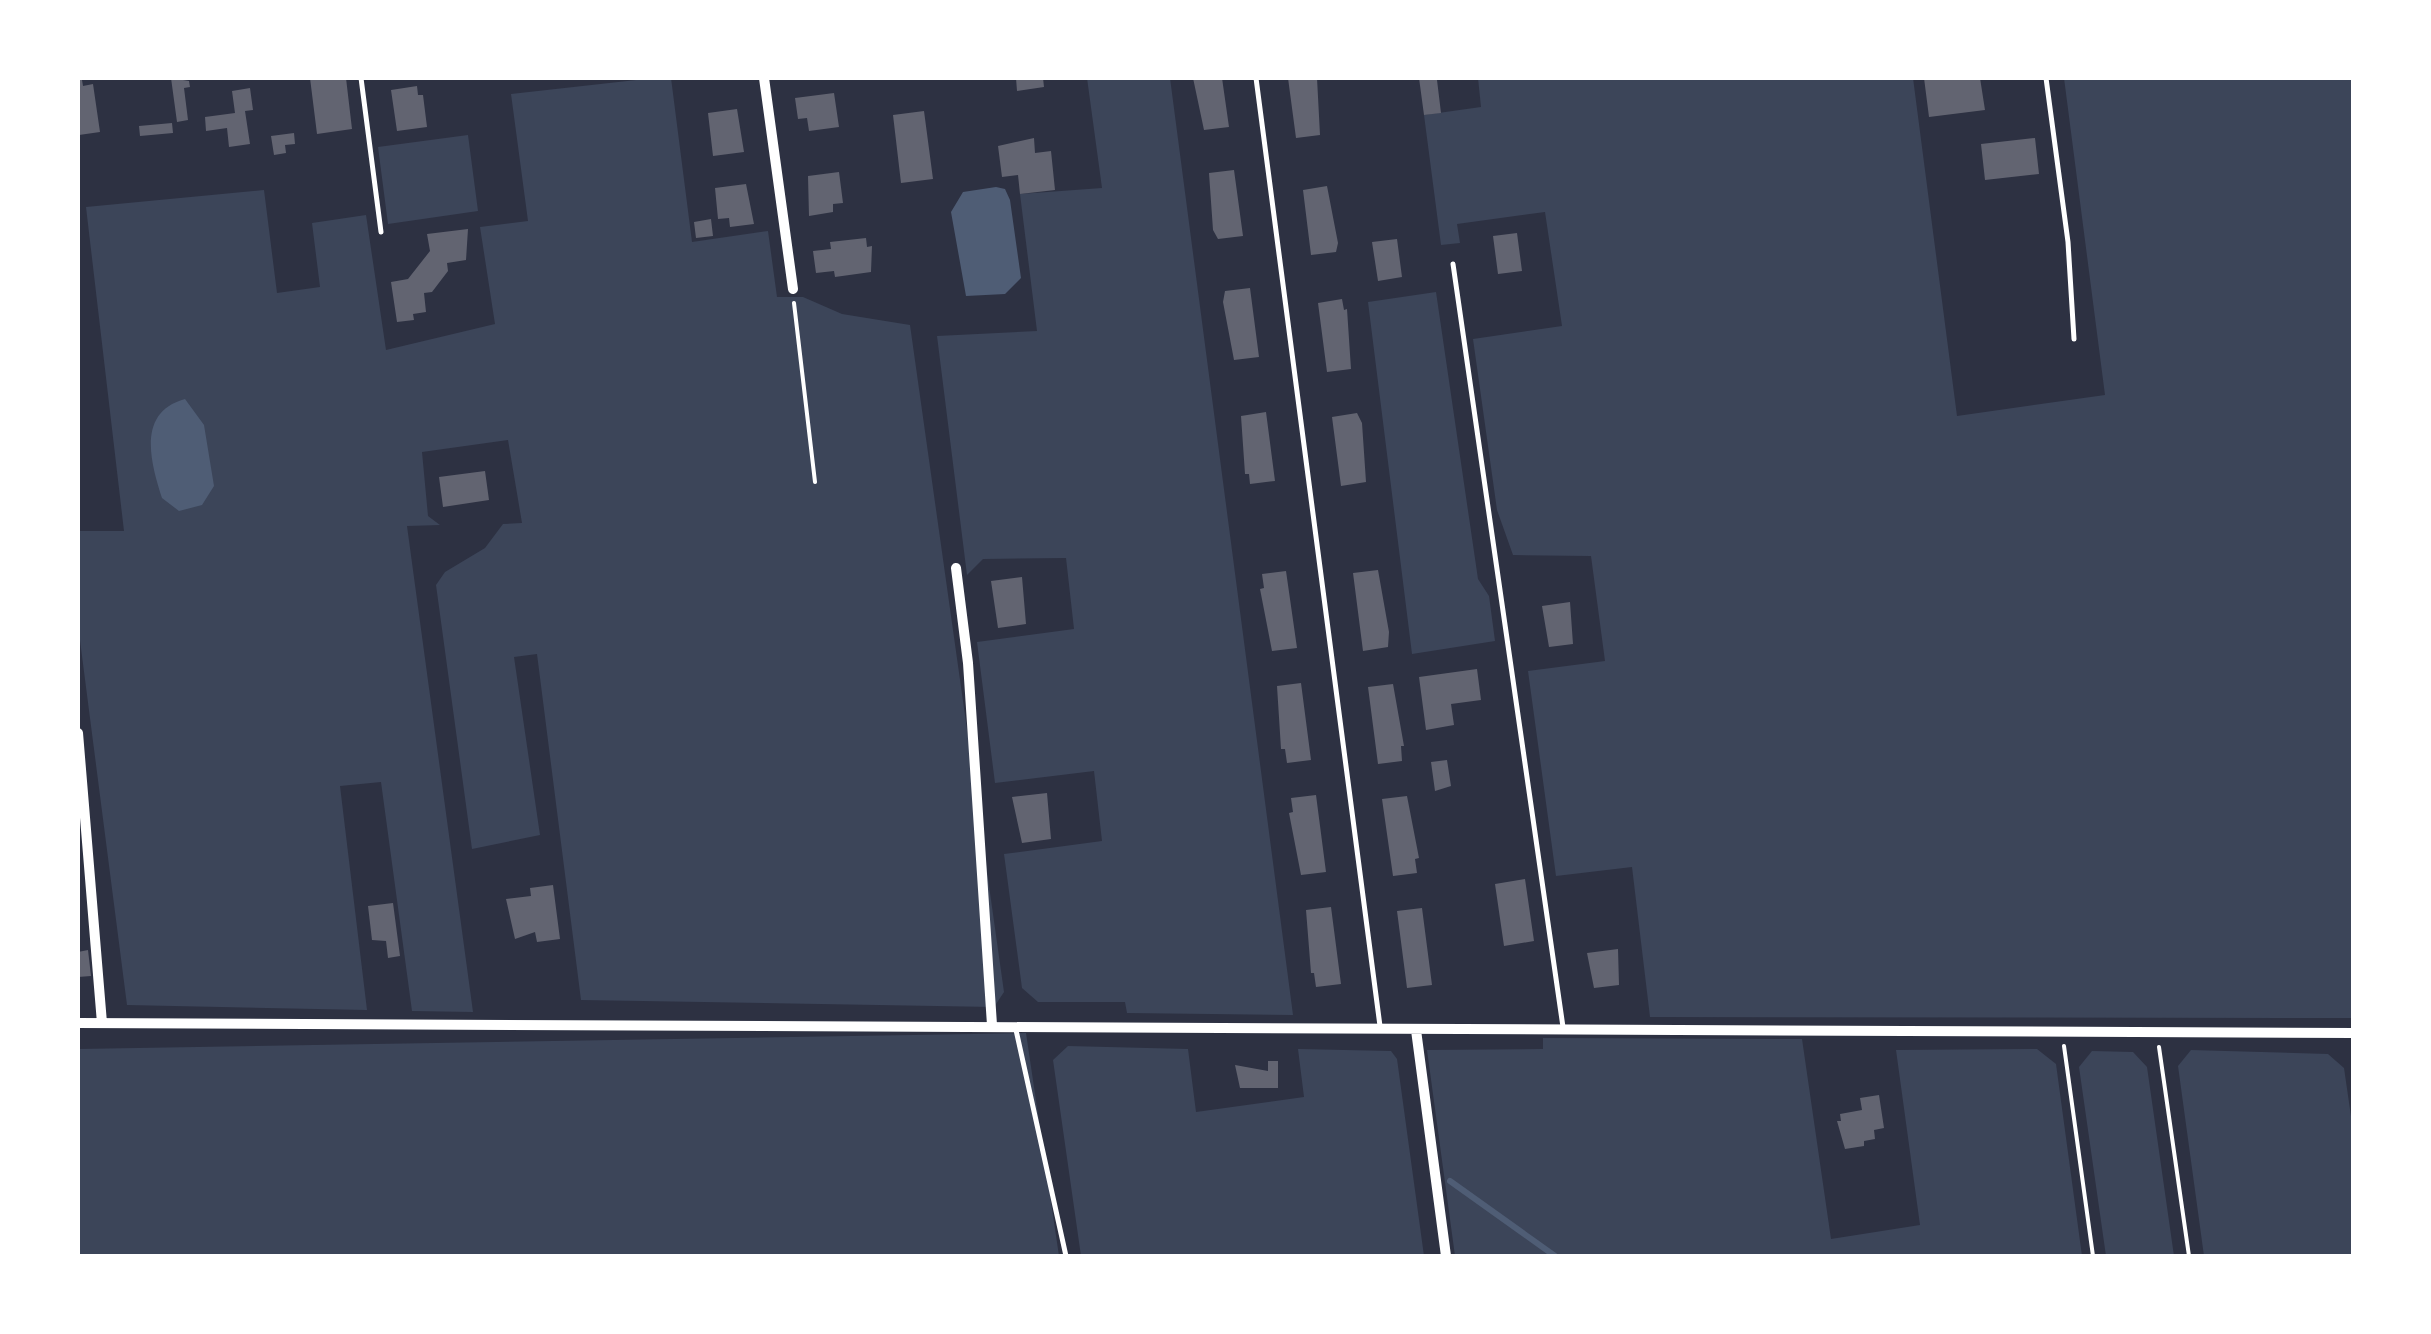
<svg xmlns="http://www.w3.org/2000/svg" width="2431" height="1334" viewBox="0 0 2431 1334" font-family="'PT Sans Narrow',sans-serif">
<style>
.green{fill:#3c4559}
.water{fill:#4f5d75}
.lines{fill:none;stroke-linecap:round;stroke-linejoin:round}
.stream{stroke:#4f5d75;stroke-width:6}
.building{fill:#626471}
.path{stroke:#fff;stroke-width:4}
.service{stroke:#fff;stroke-width:5}
.minor{stroke:#fff;stroke-width:10}
</style>
<rect width="100%" height="100%" fill="#2d3142"/>
<path class="green" d="M654,78h17l21,164 76,-11 9,66h26l39,17 68,11 94,667 -10,15 -413,-7 -44,-346 -23,3 26,178 -68,14 -36,-264 9,-13 40,-24 18,-24 19,-1 -14,-83 -86,12 6,64 12,9 -33,1 66,486 -61,-1 -31,-229 -41,4 27,224 -240,-5 -49,-380v-94h46l-38,-324 178,-17 13,103 43,-6 -8,-64 54,-8 20,135 109,-26 -15,-97 48,-6 -17,-127z
M1087,78h83l123,937 -166,-2 -2,-11h-87l-16,-14 -18,-134 98,-13 -8,-70 -99,12 -18,-141 97,-13 -8,-71 -83,1 -16,16 -30,-239 100,-5 -17,-137 82,-6z
M1478,78h435l44,338 148,-21 -41,-317h289v940l-703,-1 -18,-150 -76,9 -28,-205 77,-10 -14,-105 -78,-1 -16,-45 -24,-171 89,-13 -17,-114 -88,12 3,19 -19,2 -17,-130 57,-8z
M468,135l10,76 -90,13 -10,-77z
M1436,292l42,287 11,17 6,45 -83,13 -44,-352z
M1026,1033l33,223h-981v-207z
M1543,1038l259,1 29,200 89,-14 -24,-175 141,-1 19,15 26,192h-627l-28,-206 116,-1z
M1068,1046l120,3 8,63 108,-15 -6,-48 93,2 6,8 27,197h-343l-28,-196z
M2191,1050l137,4 16,14 10,69 -1,119h-149l-26,-190z
M2092,1051l41,1 14,15 27,189h-68l-27,-189z"/>
<path class="water" d="M996,187l9,2 5,11 11,78 -16,16 -39,2 -15,-84 12,-20z
M185,399l19,26 10,61 -12,19 -23,6 -17,-13c-12,-37 -25,-86 23,-99z"/>
<g class="lines">
<path class="stream" d="M1450,1181l105,75"/>
</g>
<path class="building" d="M171,78l18,3 1,6 -6,1 4,32 -11,2z
M310,78h36l6,51 -35,5z
M1016,78h27l1,9 -27,4z
M1193,78h29l7,49 -25,3z
M1288,78h29l3,57 -24,3z
M1419,78l18,2 4,33 -17,2z
M1924,78h56l5,32 -56,7z
M78,80h4l1,6 10,-2 7,48 -21,3z
M417,86l1,9h5l4,32 -30,4 -6,-41z
M250,88l3,22 -8,1 5,33 -21,3 -2,-19 -21,3 -1,-14 30,-4 -3,-22z
M834,93l5,34 -30,4 -2,-13 -9,1 -3,-21z
M737,109l7,43 -31,4 -5,-43z
M924,111l9,68 -32,4 -8,-68z
M172,123l1,10 -33,3 -1,-10z
M294,133l1,11 -10,1 1,8 -12,2 -3,-19z
M1034,138l1,15 16,-2 4,39 -35,4 -2,-19 -16,2 -4,-31z
M2035,138l4,36 -54,6 -4,-36z
M1234,170l9,66 -25,3 -5,-9 -4,-57z
M839,172l4,31 -10,1v8l-24,4 -1,-40z
M746,184l8,40 -24,3 -1,-9 -11,1 -3,-31z
M1327,186l11,57 -2,9 -25,3 -8,-65z
M711,219l2,17 -17,2 -2,-16z
M468,229l-2,31 -19,3 1,8 -16,21 -8,1 2,19 -13,2 1,6 -17,2 -6,-40 17,-3 22,-28 -3,-17z
M1517,233l5,38 -24,3 -5,-38z
M866,238l1,9 5,-1 -1,26 -36,5 -1,-6 -18,2 -3,-22 18,-2 -1,-7z
M1397,239l5,38 -24,4 -6,-39z
M1250,288l9,69 -25,3 -11,-58 2,-11z
M1342,299l2,11 3,-1 4,60 -24,3 -9,-69z
M1266,412l9,69 -25,3 -1,-10h-4l-4,-58z
M1357,413l5,10 4,59 -25,4 -9,-69z
M485,471l4,29 -46,7 -4,-30z
M1378,570l11,62 -1,15 -25,4 -10,-78z
M1286,571l11,77 -25,3 -12,-62 4,-1 -2,-14z
M1022,577l4,47 -28,4 -7,-47z
M1570,602l3,42 -24,3 -7,-41z
M1477,669l4,31 -30,4 3,21 -28,5 -7,-53z
M1301,683l10,77 -24,3 -2,-14h-4l-4,-63z
M1393,684l11,62h-3l1,15 -24,3 -10,-77z
M1447,760l4,26 -16,5 -4,-29z
M1047,793l4,46 -29,4 -10,-46z
M1316,795l10,77 -25,3 -12,-62 4,-1 -2,-14z
M1407,796l12,62 -4,1 2,14 -24,3 -11,-77z
M1525,879l9,62 -30,5 -9,-62z
M553,885l7,54 -23,3 -2,-10 -20,7 -9,-40 25,-3 -1,-8z
M393,903l7,53 -12,2 -2,-17 -14,-1 -4,-34z
M1331,907l10,77 -25,3 -2,-14h-3l-5,-63z
M1422,908l10,77 -25,3 -10,-77z
M1618,949l1,36 -25,3 -7,-35z
M88,950l3,26 -13,1v-25z
M1268,1061h10v27h-38l-5,-23 33,6z
M1879,1095l5,33 -10,2 1,9 -11,2v5l-19,3 -8,-28h4l-1,-7 22,-4 -2,-12z"/>
<g class="lines">
<path class="path" d="M794,303l21,179
M2064,1046l29,210
M2159,1047l30,209"/>
<path class="service" d="M361,78l20,154
M1256,78l124,948
M2046,78l22,164 6,97
M1453,264l110,763
M1016,1030l50,226"/>
<path class="minor" d="M764,78l29,211
M956,568l12,95 24,362
M78,733l24,290
M78,1023l2276,10
M1416,1030l30,226"/>
</g>
<rect width="2431" height="1334" fill="none" stroke="#ffffff" stroke-width="160"/>
</svg>
